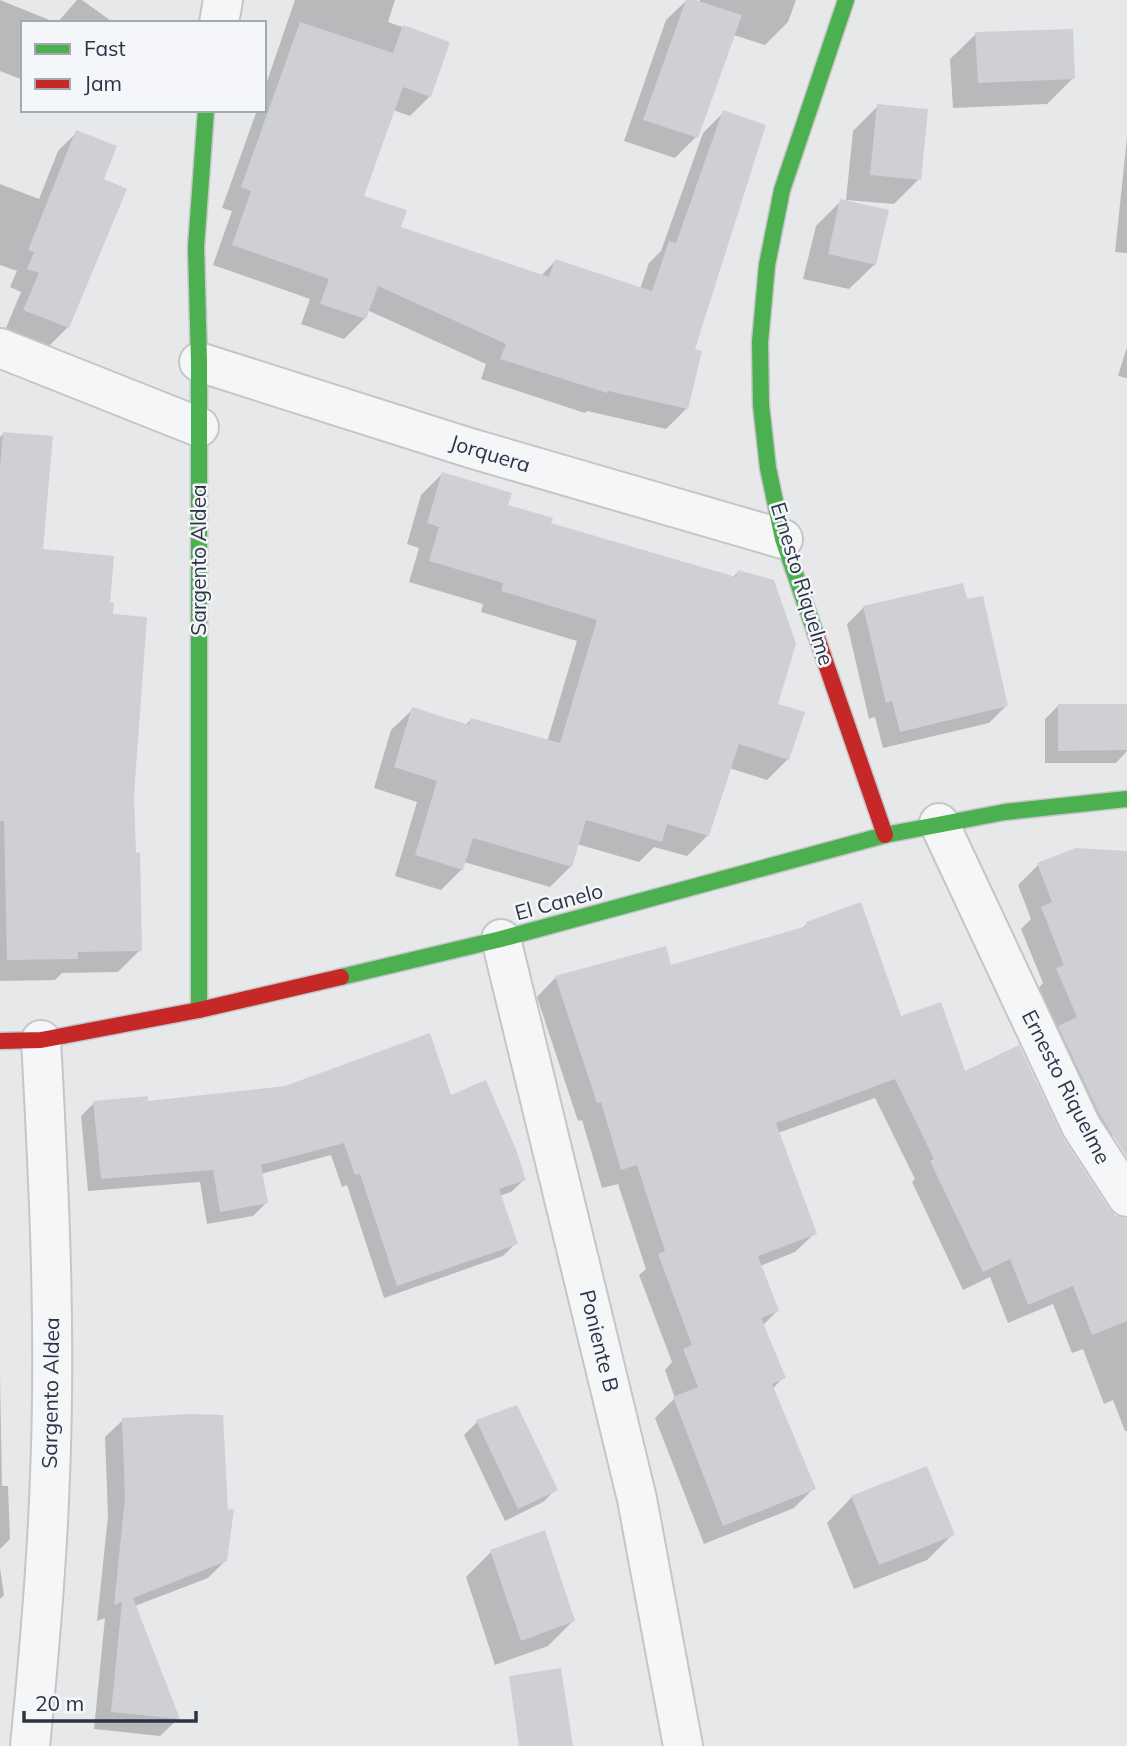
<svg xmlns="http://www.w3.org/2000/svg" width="1127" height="1746" viewBox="0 0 1127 1746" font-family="Mulish,sans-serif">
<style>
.shadow{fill:#0003}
.building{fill:#ced0d3}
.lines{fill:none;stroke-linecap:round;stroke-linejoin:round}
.street-casing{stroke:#c4c6c8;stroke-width:42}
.fast-casing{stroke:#c4c6c8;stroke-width:19}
.jam-casing{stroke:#c4c6c8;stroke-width:19}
.street{stroke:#f5f6f7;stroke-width:38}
.fast{stroke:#4caf50;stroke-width:16}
.jam{stroke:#c62828;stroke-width:16}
.labels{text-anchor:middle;stroke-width:5;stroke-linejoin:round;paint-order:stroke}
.street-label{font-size:21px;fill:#2b3445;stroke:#f4f6f9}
</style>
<rect width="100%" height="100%" fill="#e6e8ea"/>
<path class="shadow" d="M0,0l57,23h-34v57l-23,-9z
M77,0h5l32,23h-57z
M295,0h100l-7,22 60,21 -18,53 -20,20 -17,-6 -32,87 37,31 143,48 14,-15 85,28 9,-26 12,-12 42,-118 21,-21 -37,296 -21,21 -79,-18 -2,2 -104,-34 5,-15 -119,-54 -2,8 -21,21 -43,-15 9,-25 -97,-34 19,-54 -10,-3 35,-98h7v-20z
M687,0l12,3 1,-3h96l-8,22 -23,23 -31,-10 -38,102 -21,21 -51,-17 42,-121z
M976,34l97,44 -26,26 -94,4 -3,-49z
M878,106l41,73 -25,25 -48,-4 7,-69z
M77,132l25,48 -34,147 -19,19 -43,-18 15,-36 -11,-5 7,-16 -17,-6v-81l39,15 19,-48z
M1127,137v116l-12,-1z
M841,201l34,63 -26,25 -46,-10 13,-53z
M1127,347v31l-9,-2z
M4,433l-4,151v-147z
M442,474l64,32 43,18 183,54 6,-6 38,133 12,54 -21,21 -38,-12 -21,67 -21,21 -33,-9 -15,15 -62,-18 -6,22 -21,21 -86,-25 -2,7 -21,21 -46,-14 22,-74 -43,-14 17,-58 22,-21 52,16 6,-5 76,22 30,-101 -96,-29 2,-8 -74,-22 10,-34 -12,-4 14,-49z
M864,607l142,99 -17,17 -106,25 -8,-31 -6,2 -22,-95z
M0,625l133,170 7,155 -22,22 -56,1 -7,7 -55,1z
M1058,706h69v45l-11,12h-71v-44z
M1127,853v275l-40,18 -50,-156 6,-7 -22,-54 10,-10 -13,-34 20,-20z
M807,924l93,95 64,54 101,72 62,110v176h-2l-12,-31 -9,4 -21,-55 -11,4 -19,-49 -45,19 -18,-46 -27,13 -51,-108 3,-3 -40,-81 -97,35 37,100 -20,19 -35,14 17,45 -15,15 22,51 -12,12 41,100 -19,19 -90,36 -49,-126 20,-20 -10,-28 7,-8 -33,-87 7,-6 -28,-85 -16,4 -20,-68 -4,1 -41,-124 19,-20 114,-10 131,-38z
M450,1097l74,83 -13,12 -11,4 16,47 -13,13 -119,42 -37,-113 -5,2 -11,-32 -70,19 5,29 -13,13 -46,8 -7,-42 -112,9 -7,-75 13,-13z
M0,1374l2,112h6l2,53 -10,10z
M123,1420l103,140 -18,18 -73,28 43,113 -18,17 -66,-7 11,-111 -8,3 11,-105 -3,-79z
M477,1422l79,67 -13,13 -38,19 -41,-86z
M852,1497l101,37 -26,26 -73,29 -27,-66z
M491,1552l82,69 -25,25 -53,19 -29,-88z
M0,1568l4,27 -4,4z"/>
<path class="building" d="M686,0h9l47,15 -44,123 -55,-18z
M300,22l93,31 10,-28 47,17 -19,55 -28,-10 -39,109 43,14 -6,17 148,50 6,-18 97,32 17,-50 7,2 47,-133 43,15 -71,224 7,2 -14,58 -80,-18 -1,2 -107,-34 6,-15 -128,-58 -12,33 -46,-15 9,-25 -97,-34 19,-54 -10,-4z
M1073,29l2,50 -97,4 -3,-51z
M877,104l51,5 -7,71 -51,-5z
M76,130l41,16 -13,33 23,10 -58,139 -46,-18 16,-37 -12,-4 7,-17 -6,-2z
M840,199l49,11 -13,55 -48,-11z
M3,432l50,4 -10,113 71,7 -4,46 4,1 -1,11 34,3 -13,178 2,58 4,-1 2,99 -64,1v7l-71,1 -3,-139h-4v-352z
M442,472l70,21 -4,12 45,13 -2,5 185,54 2,-7 36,10 22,64 -18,60 27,8 -16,48 -50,-16 -30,92 -42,-12 -5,18 -76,-22 -14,47 -99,-29 -10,32 -48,-15 22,-74 -43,-14 18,-60 57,18 2,-7 89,25 37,-123 -96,-29 2,-8 -74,-22 10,-34 -12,-4z
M963,583l4,16 16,-3 25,110 -108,26 -8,-31 -6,2 -23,-97z
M1058,704h69v46l-69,1z
M1076,848l51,3v306l-27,-42 -42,-89 19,-9 -21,-49 8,-3 -23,-58 11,-5 -15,-39z
M861,902l40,114 40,-14 24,69 54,-26 44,93 46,71 7,7 11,3v102l-35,14 -19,-49 -45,19 -18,-46 -27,13 -53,-111 4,-2 -39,-80 -119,44 41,111 -59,22 21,55 -18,7 25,60 -14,6 44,105 -93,37 -50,-129 25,-10 -15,-38 9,-4 -34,-91 7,-3 -28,-86 -16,5 -20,-68 -4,1 -42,-127 111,-30 5,19 136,-39 -1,-4z
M430,1033l21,62 35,-15 30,69 10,31 -27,9 19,55 -121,42 -37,-112 -5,1 -11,-32 -83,22 7,38 -48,9 -7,-42 -112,9 -8,-78 55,-5v5l137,-15z
M517,1405l41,85 -40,19 -42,-89z
M190,1414l33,1 5,95 6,-1 -7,52 -94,37 47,121 -69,-7 11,-110 -8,3 11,-107 -3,-80z
M927,1466l28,69 -76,30 -28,-69z
M545,1530l30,91 -54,20 -31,-91z
M561,1668l12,78h-54l-10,-70z"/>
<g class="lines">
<g class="street-casing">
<path id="street" d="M219,23l4,-23
M0,348l199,79
M199,362l271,86 313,91
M939,823l142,303 46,71
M501,939l136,560 46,247
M30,1746c9,-90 17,-180 20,-270 6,-146 -1,-291 -9,-436"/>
</g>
<g class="fast-casing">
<path id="fast" d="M816,635l-33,-96 -15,-71 -7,-63 -1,-63 7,-77 15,-75 64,-190
M341,977l160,-38 384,-104 120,-23 122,-13
M199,1010v-648l-3,-115 10,-137"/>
</g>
<g class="jam-casing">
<path id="jam" d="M816,635l69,200
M0,1041l41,-1 158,-30 142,-33"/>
</g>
<use href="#street" class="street"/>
<use href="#fast" class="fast"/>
<use href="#jam" class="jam"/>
</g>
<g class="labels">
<g class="street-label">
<text transform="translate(490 454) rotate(17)" y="7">Jorquera</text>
<text transform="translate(199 560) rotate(-90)" y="7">Sargento Aldea</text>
<text transform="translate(802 584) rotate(73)" y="7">Ernesto Riquelme</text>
<text transform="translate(559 902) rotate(-15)" y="7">El Canelo</text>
<text transform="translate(1066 1087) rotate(63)" y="7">Ernesto Riquelme</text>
<text transform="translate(599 1341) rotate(76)" y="7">Poniente B</text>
<text transform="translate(51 1393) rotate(-89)" y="7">Sargento Aldea</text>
</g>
</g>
<rect x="21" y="21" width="245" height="91" fill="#f4f6f9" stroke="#a4a8b1" stroke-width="2"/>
<rect x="35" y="44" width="35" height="10" fill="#4caf50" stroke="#a4a8b1" stroke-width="2"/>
<text x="84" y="56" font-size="21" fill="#2b3445">Fast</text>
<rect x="35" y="79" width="35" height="10" fill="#c62828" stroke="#a4a8b1" stroke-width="2"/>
<text x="84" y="91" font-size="21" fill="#2b3445">Jam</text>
<path d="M24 1711v10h172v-10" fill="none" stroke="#2b3445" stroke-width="3.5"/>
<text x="35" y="1711" font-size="21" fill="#2b3445" stroke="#f4f6f9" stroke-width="5" paint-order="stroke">20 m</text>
</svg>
